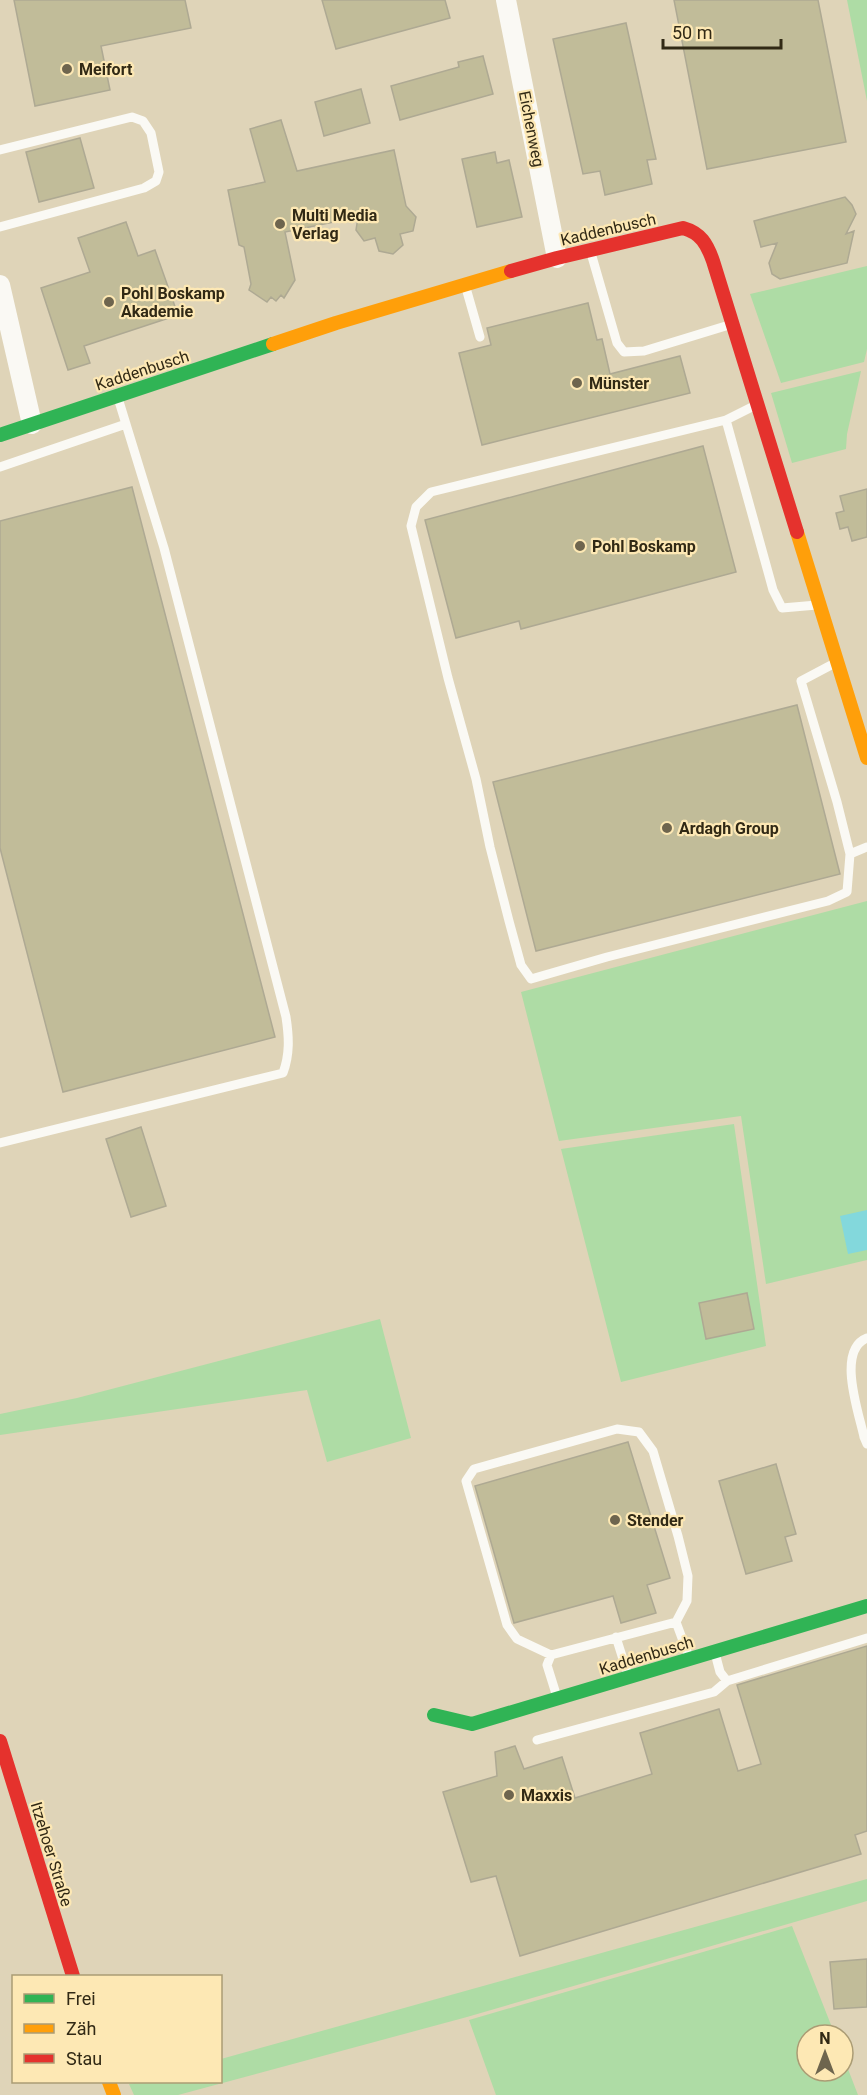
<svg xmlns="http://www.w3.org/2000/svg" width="867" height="2095" viewBox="0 0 867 2095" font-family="Roboto,sans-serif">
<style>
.green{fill:#aedca5}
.water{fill:#83d8dc}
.building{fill:#c1bc99;stroke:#aea993;stroke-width:1.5}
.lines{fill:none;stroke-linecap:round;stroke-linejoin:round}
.lane{stroke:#faf9f4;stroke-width:9}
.street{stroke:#faf9f4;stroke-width:20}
.fast{stroke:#30b455;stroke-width:14}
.slow{stroke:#ff9f0a;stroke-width:14}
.jam{stroke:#e5322d;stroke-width:14}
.poi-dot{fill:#6e654e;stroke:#fde8b4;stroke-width:2}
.labels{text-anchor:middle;stroke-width:4.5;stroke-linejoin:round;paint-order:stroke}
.poi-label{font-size:16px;font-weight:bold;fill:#312915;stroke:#fde8b4;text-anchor:start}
.street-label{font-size:16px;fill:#312915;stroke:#fde8b4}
</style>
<rect width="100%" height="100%" fill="#dfd4b8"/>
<path class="green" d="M847,0h20v101z
M867,266v83l-3,13 -83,21 -31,-89z
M861,371l-14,63 -1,15 -54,14 -21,-70z
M867,901v359l-101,24 -25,-168 -182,25 -38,-149z
M734,1124l32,222 -145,36 -60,-233z
M380,1319l31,119 -84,24 -20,-72 -307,45v-21l77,-16z
M867,1879v22l-400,116 -289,78h-44l-5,-11 11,-2h80l1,-23z
M792,1926l43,109h-28v36h36v-15l15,39h-362l-27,-75z"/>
<path class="water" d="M867,1210v40l-19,4 -8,-38z"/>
<path class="building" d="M14,0h171l6,28 -90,18 9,44 -75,16z
M322,0h123l5,18 -114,31z
M674,0h144l28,142 -139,27z
M626,23l30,136 -9,1 5,24 -47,11 -5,-24 -17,3 -30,-135z
M483,56l10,38 -93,26 -9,-34 68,-19 -1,-5z
M361,89l9,34 -46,13 -9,-34z
M281,120l16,51 97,-21 12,56 10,11 -3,14 -13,3 3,11 -10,9 -14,-3 -4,-13 -11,3 -8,-11 2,-13 -73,15 10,48 -11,18 -3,-3 -5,6 -5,-4 -4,5 -18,-12 2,-6 -7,-37 -5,-2 -11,-55 37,-8 -15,-53z
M80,138l14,50 -55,14 -13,-50z
M495,152l2,11 12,-3 13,57 -45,10 -15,-68z
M845,197l7,8 4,9 -10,20 8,-3 -7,32 -67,16 -8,-5 -3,-11 8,-20 -16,4 -7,-26z
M126,222l12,34 17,-6 23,65 -94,31 6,17 -22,7 -27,-82 49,-16 -12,-34z
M588,303l9,37 5,-1 8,35 70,-18 10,37 -208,52 -23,-92 32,-8 -4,-17z
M703,446l33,126 -215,57 -2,-8 -63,17 -31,-118z
M132,487l143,550 -212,55 -63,-244v-327z
M867,489v48l-15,4 -4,-14 -8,2 -4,-16 8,-2 -4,-15z
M797,705l43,169 -304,77 -43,-169z
M141,1127l25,79 -35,11 -25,-78z
M747,1293l7,36 -48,10 -7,-36z
M628,1442l42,136 -23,7 9,28 -35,10 -8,-27 -99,27 -39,-137z
M776,1464l20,70 -11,3 7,24 -46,13 -27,-93z
M867,1646v185l-12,4 6,19 -341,102 -24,-80 -25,6 -28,-90 54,-16 -2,-24 20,-6 9,23 38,-12 13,41 77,-24 -12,-41 79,-24 19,62 23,-7 -24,-79z
M867,1959v48l-33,2 -4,-47z"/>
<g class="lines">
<path class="lane" d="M0,150l132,-33 11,4 8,12 8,39 -3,9 -12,7 -144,39
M591,253l26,90 7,9 20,-1 85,-26
M466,288l14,49
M756,405l-30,15 47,170 9,18 35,-3
M726,420l-295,72 -15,15 -5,19 37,152 28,101 14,68 19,74 12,44 10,14 76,-22 221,-56 19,-9 3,-38 -13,-52 -36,-121 34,-18
M0,467l126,-43
M850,854l17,-7
M0,1143l283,-70c7,-19 6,-36 3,-56l-122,-469 -46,-150
M867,1338c-31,12 -8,75 -3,99l3,7
M616,1637l12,38
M715,1653l5,19 7,9 140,-43
M551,1655l-34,-16 -10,-14 -41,-144 8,-12 143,-40 22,3 14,19 25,85 10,40 -1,25 -11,21
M557,1697l-10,-32 4,-10 125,-33 13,35
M537,1740l177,-48 13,-11"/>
<path class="street" d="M506,0l51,258
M0,285l32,139"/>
<path class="fast" d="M0,435l273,-91
M434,1715l38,9 395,-118"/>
<path class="slow" d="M273,344l63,-21 175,-52
M797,532l70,226
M109,2082l5,13"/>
<path class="jam" d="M511,271l46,-13 126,-30c18,5 24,16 30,33l84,271
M0,1741l73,235"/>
</g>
<g class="poi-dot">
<circle cx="67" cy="69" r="6"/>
<circle cx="280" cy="224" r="6"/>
<circle cx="109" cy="302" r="6"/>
<circle cx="577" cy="383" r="6"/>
<circle cx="580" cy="546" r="6"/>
<circle cx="667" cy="828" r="6"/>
<circle cx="615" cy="1520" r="6"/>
<circle cx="509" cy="1795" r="6"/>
</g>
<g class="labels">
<g class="poi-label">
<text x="79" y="75">Meifort</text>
<text x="292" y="221">Multi Media<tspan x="292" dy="18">Verlag</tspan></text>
<text x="121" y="299">Pohl Boskamp<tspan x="121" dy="18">Akademie</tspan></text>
<text x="589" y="389">Münster</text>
<text x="592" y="552">Pohl Boskamp</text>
<text x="679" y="834">Ardagh Group</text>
<text x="627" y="1526">Stender</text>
<text x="521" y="1801">Maxxis</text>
</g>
<g class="street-label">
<text transform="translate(532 129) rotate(79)" y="6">Eichenweg</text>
<text transform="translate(608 229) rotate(-13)" y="6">Kaddenbusch</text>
<text transform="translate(142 370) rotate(-18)" y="6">Kaddenbusch</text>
<text transform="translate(646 1655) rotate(-17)" y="6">Kaddenbusch</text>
<text transform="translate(52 1854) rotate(73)" y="6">Itzehoer Straße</text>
</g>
</g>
<rect x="12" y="1975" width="210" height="108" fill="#fde8b4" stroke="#ab9c74" stroke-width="1.5"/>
<rect x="24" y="1994" width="30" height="9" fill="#30b455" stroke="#ab9c74" stroke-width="1.5"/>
<text x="66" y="2005" font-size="18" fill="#312915">Frei</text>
<rect x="24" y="2024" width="30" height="9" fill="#ff9f0a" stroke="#ab9c74" stroke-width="1.5"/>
<text x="66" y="2035" font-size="18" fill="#312915">Zäh</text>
<rect x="24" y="2054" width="30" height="9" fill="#e5322d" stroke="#ab9c74" stroke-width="1.5"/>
<text x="66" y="2065" font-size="18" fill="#312915">Stau</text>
<g transform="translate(825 2053)"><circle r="28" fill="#fde8b4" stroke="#ab9c74" stroke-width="1.5"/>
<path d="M0-4.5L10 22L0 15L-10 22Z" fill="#6e654e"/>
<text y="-9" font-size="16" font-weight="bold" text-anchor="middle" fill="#312915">N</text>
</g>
<path d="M663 39v9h118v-9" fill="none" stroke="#312915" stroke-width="3"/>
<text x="672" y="39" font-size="18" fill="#312915" stroke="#fde8b4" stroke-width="4.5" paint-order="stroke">50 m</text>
</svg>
